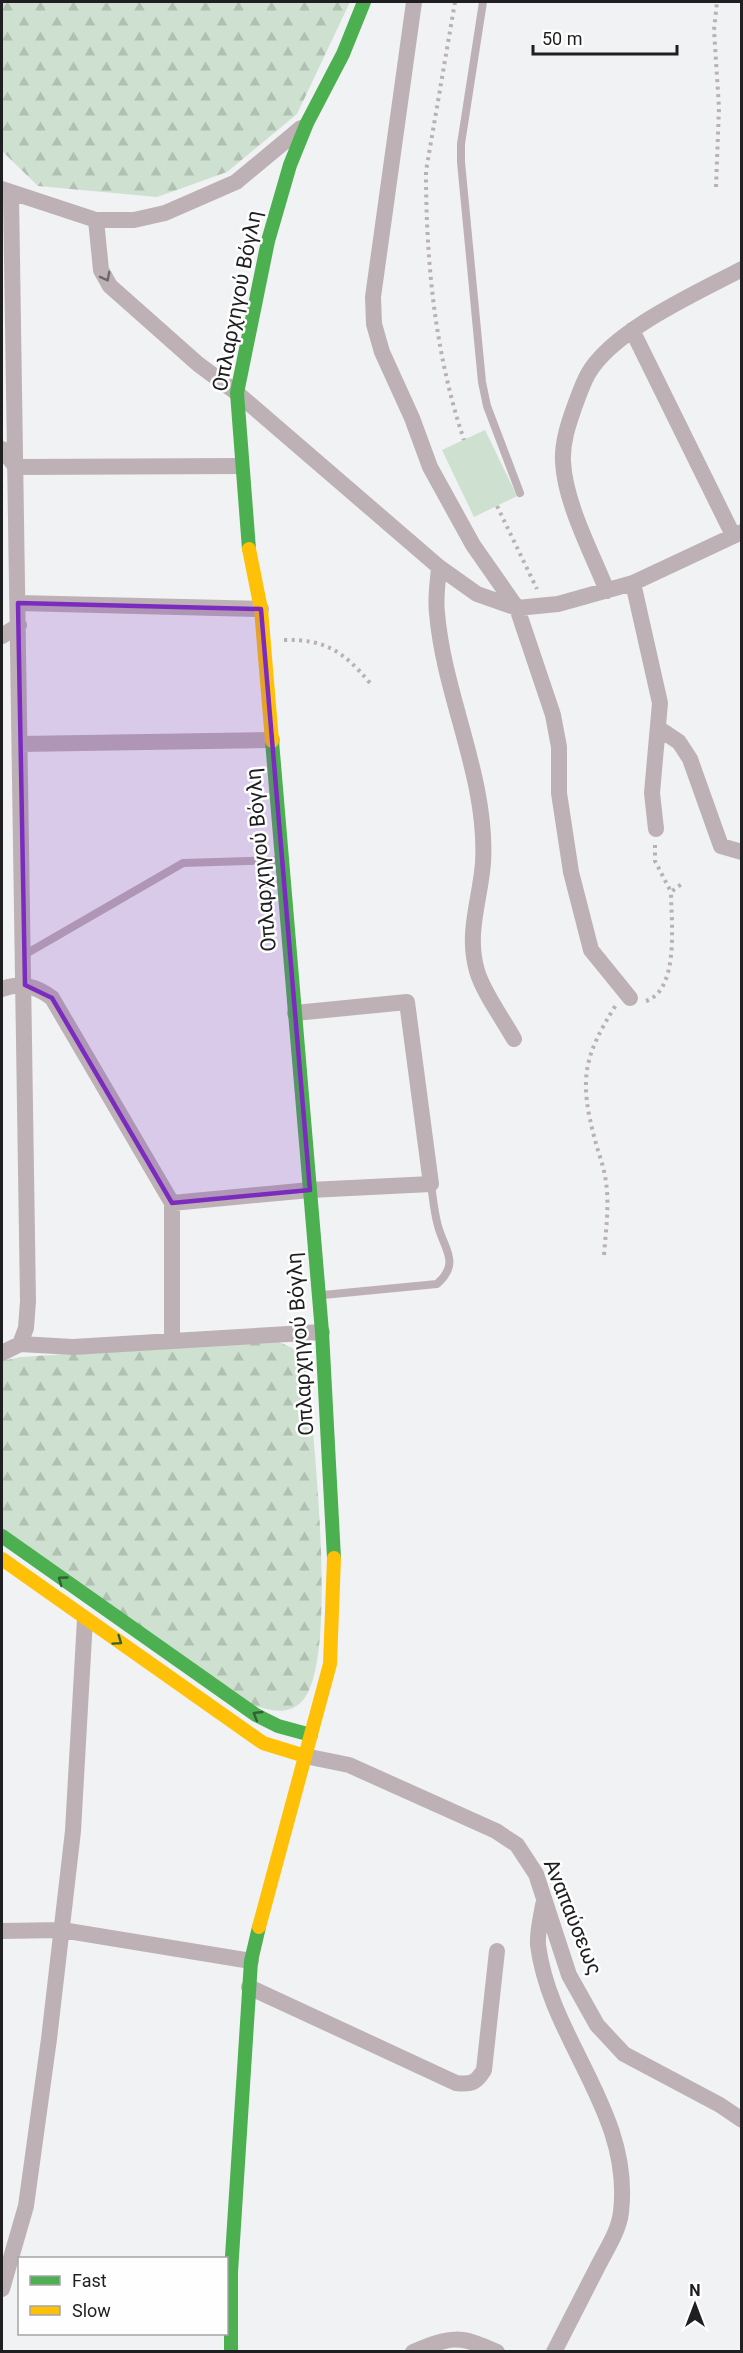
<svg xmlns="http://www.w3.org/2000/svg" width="743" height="2353" viewBox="0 0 743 2353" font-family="Roboto,sans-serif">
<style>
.grass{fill:#cee0cf}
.forest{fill:url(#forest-firs)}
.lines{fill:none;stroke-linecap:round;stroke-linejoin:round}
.path{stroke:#b9b1b4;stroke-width:4;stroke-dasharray:3 4.5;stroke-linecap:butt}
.lane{stroke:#bdb1b5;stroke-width:8}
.street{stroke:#bdb1b5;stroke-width:16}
.fast{stroke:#4caf50;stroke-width:14}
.slow{stroke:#ffc107;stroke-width:14}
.oneway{stroke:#6e686b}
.oneway2{stroke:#336036}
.marked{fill:#7b2cbf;fill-opacity:0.2;stroke:#7b2cbf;stroke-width:4.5;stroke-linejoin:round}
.labels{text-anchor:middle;stroke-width:5;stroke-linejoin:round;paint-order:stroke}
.street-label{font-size:21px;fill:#1f1f21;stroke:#fefefe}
</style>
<defs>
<pattern id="forest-firs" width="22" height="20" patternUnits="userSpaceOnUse" patternTransform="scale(1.5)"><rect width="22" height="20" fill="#cee0cf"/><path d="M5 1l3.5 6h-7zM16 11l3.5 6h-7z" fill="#b0c0b1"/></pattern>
</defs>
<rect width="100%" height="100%" fill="#f0f2f4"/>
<path class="grass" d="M485,430l32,66 -43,21 -32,-67z"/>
<path class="forest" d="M2,2h348l-53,112 -70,58 -70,25 -119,-11 -36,-35z
M277,1341l19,9 11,14c5,65 32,289 -3,335 -16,20 -40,10 -59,3l-243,-172v-169l19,-4z"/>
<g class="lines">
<path class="path" d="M455,2l-29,169c0,91 9,183 38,269
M716,187l3,-79 -5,-78 3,-28
M497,506l40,83
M284,640c42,-1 60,12 86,43
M655,845v16l16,31
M646,1001c34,-12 25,-79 25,-109l12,-9
M604,1255c2,-27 6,-53 1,-79 -2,-12 -7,-24 -10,-36 -16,-60 -12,-83 21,-135"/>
<path class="lane" d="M483,2l-22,142v18l21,220 5,24 33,87
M24,955l159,-92 98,-3
M323,1295l114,-11c24,-21 7,-35 1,-58 -4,-14 -5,-28 -7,-42"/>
<path class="street" d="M414,2l-41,295 1,27 8,28 30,66 18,49 43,78 44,63 36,107 6,32v46l12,79 20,78 39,48
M2,189l94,31h38l31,-7 71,-31 65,-54
M96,220l5,50 9,16 88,78 39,29 202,174 38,27 40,14 41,-4 75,-21 109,-51
M632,330l101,205
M2,449l14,18 225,-1
M439,567c-1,15 -4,31 -2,46 7,84 51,165 46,250 -3,38 -17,70 -6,108 6,21 26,48 37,68
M633,583l27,120 -8,90 4,36
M607,591c-15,-38 -42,-88 -44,-129 -1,-19 5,-37 11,-54 4,-11 8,-23 14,-34 25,-44 109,-81 154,-105
M18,603l243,6
M2,636l17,-11
M658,728l21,14 11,17 31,87 21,6
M20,744l252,-4
M2,989c19,-7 34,-3 50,9l120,205v137
M172,1203l138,-13 121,-6 -24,-182 -112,11
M20,1344l53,3 249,-15
M2,1353l18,-9 6,-16 2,-27 -17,-1107
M305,1756l44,9 147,66 21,14 19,29 33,101 28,50 27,29 96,51 22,15
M543,1905c-2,13 -6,27 -5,40 12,95 95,167 83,267 -2,19 -15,38 -23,54 -15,29 -29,57 -44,86
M2,1931l60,-1 189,31
M249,1987l207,96c15,2 20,0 28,-13l13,-119
M2,2289l24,-83 23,-167 24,-208 12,-212
M413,2352c38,-16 47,-17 84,0"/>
<path class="fast" d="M249,549l-12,-156 31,-152 22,-76 17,-42 36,-69 21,-52
M272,741l50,591 12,226
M2,1536l254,179 22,11 33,9
M231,2352v-80l20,-311 8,-34"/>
<path class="slow" d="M249,549l12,60 11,132
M2,1559l261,184 42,13
M259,1927l71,-263 4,-106"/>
</g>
<defs><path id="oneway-chevron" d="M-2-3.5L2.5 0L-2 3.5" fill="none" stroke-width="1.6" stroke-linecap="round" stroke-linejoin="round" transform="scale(1.5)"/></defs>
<use class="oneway" href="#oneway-chevron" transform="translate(106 277) rotate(62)"/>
<g class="oneway2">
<use href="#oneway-chevron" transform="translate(62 1580) rotate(-144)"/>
<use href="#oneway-chevron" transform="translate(118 1641) rotate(35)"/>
<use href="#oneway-chevron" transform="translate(257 1715) rotate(-149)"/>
</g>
<path class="marked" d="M18,603l243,6 49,581 -138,13 -120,-205 -27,-13z"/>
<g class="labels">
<g class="street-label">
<text transform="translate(237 301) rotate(-79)" y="7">Οπλαρχηγού Βόγλη</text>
<text transform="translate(261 860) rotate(-95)" y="7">Οπλαρχηγού Βόγλη</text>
<text transform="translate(300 1344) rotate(-94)" y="7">Οπλαρχηγού Βόγλη</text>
<text transform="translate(573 1917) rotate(68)" y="7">Αναπαύσεως</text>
</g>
</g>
<rect width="743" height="2353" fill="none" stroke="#1f1f21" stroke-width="6"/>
<rect x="18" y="2257" width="210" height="78" fill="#fefefe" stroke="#a5a5a6" stroke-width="1.5"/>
<rect x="30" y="2276" width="30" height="9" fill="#4caf50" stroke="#a5a5a6" stroke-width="1.5"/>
<text x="72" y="2287" font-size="18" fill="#1f1f21">Fast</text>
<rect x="30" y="2306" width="30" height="9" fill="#ffc107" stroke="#a5a5a6" stroke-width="1.5"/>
<text x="72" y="2317" font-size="18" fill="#1f1f21">Slow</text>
<g transform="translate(695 2305)" stroke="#fefefe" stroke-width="4.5" paint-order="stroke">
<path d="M0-4.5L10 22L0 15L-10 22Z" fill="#1f1f21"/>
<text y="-9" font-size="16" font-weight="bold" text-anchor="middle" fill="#1f1f21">N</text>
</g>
<path d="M533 45v9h144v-9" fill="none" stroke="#1f1f21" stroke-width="3"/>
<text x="542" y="45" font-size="18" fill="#1f1f21" stroke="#fefefe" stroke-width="4.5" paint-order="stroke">50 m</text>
</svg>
